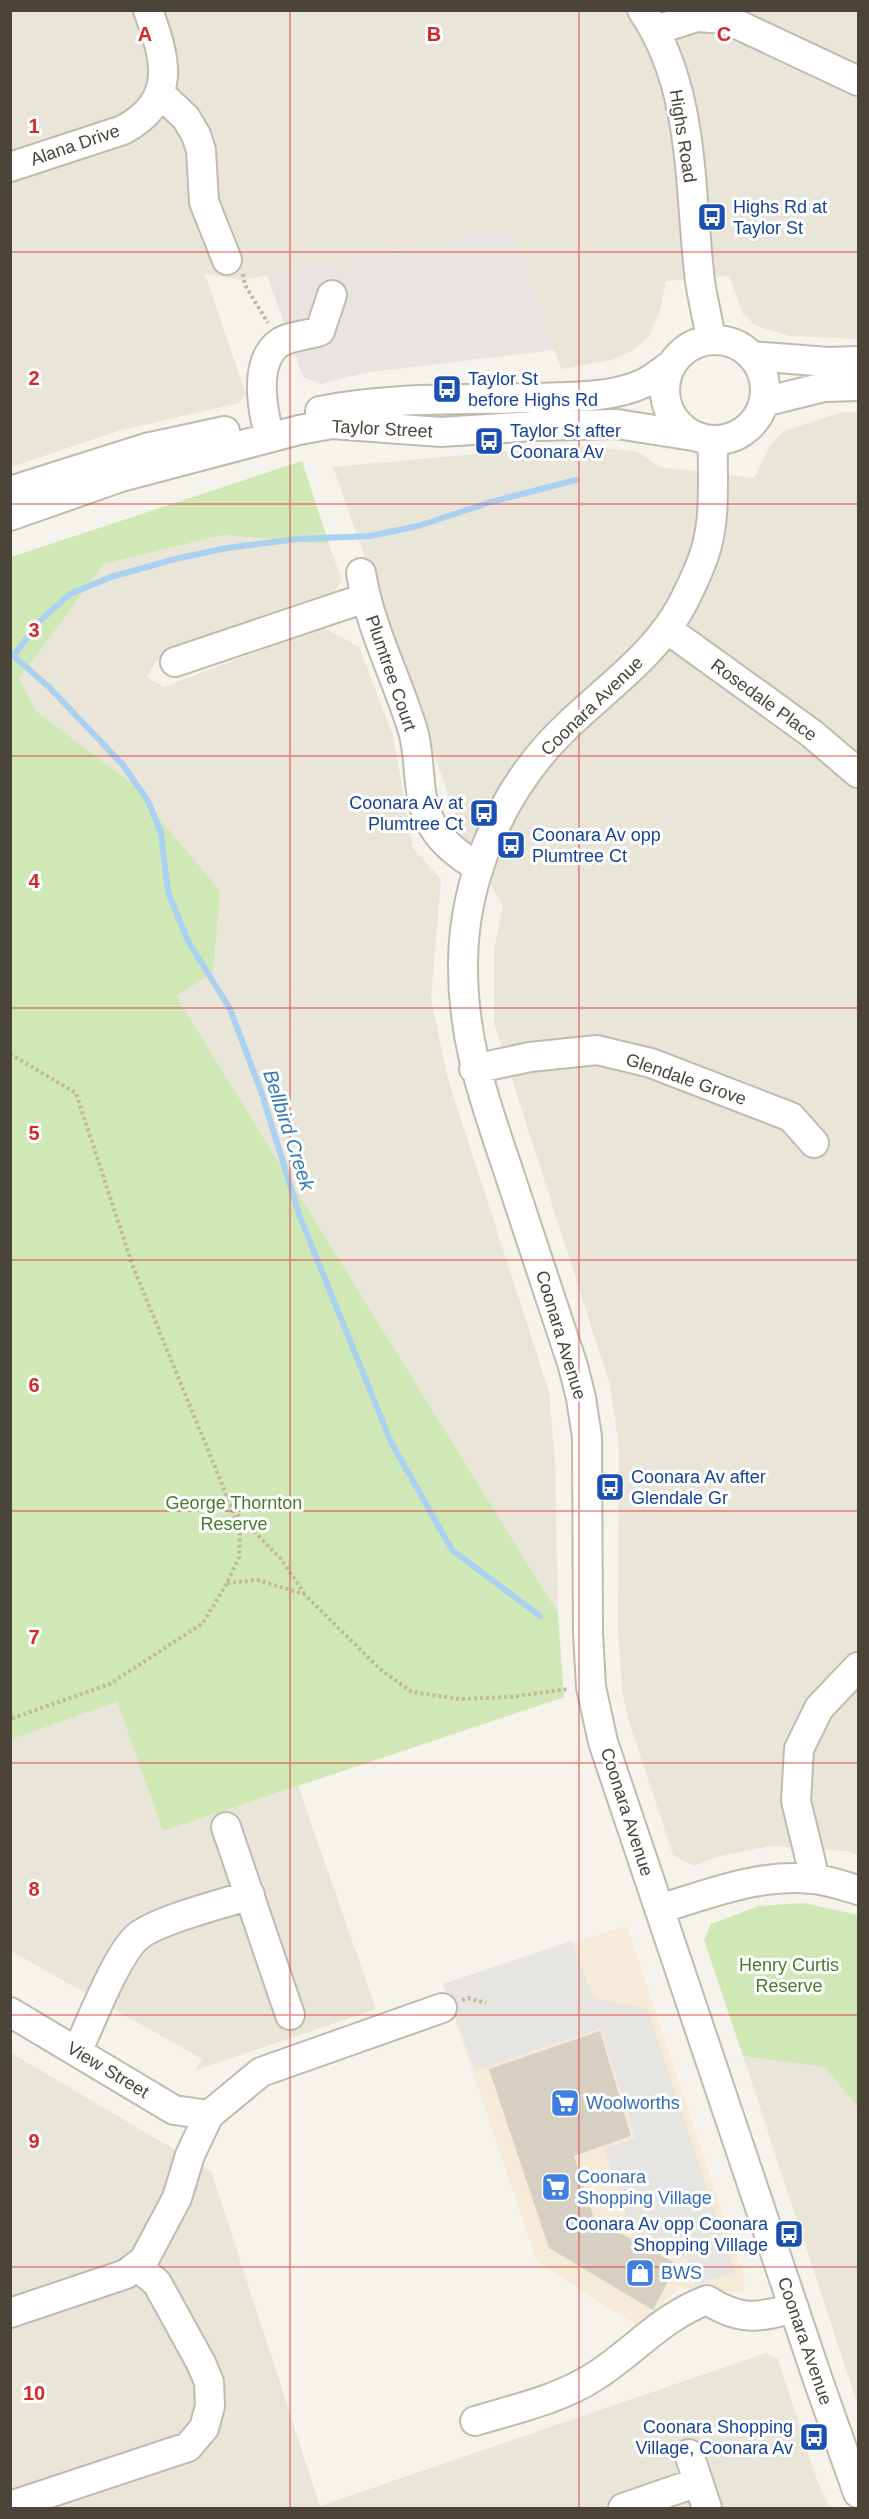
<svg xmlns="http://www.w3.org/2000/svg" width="869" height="2519" viewBox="0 0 869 2519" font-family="Arial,sans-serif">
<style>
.residential{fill:#e9e5d9}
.commercial{fill:#f6ead8}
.industrial{fill:#e8e4df}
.green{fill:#d0e8b5}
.parking{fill:#e7e5e2}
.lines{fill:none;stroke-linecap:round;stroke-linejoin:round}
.stream{stroke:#aad1f0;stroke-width:6}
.building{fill:#d7cfc1}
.minor-casing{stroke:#c1bbae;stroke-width:32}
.path{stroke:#c2b79f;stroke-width:4;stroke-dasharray:3 3;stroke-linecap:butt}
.minor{stroke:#fff;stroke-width:28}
.grid{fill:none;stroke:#d62828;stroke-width:1.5;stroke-opacity:0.55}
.labels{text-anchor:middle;stroke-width:6;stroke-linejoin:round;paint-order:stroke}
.street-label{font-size:18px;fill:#4a4439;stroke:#fff}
.transit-label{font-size:18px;fill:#164399;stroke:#fff;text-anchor:start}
.park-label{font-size:18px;fill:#487b2c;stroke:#fff}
.shop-label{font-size:18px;fill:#366cbe;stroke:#fff;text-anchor:start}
.water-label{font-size:20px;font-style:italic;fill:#337ab5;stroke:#fff}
.grid-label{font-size:20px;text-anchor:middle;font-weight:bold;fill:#d62828;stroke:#fff;stroke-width:6;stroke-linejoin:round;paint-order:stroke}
</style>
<rect width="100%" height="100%" fill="#f5f3eb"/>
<path class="residential" d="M10,11h848v328l-68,-3 -34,-10 -13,-12 -14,-38 -63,5 -6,29 -10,25 -16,15 -23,10 -50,9 -49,-142 -270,53 -37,-6 41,120 -7,9 -121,28 -107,36z
M843,412h15v1443l-12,-4 -75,-5 -55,11 -23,9 -20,-11 -45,-136 -6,-30 -4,-59 1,-182 -9,-63 -116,-362v-74l9,-43 -39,-67 -131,-372 221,-20 38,-1 46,6 22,15 94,11 17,-34 13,-13z
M223,535l106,9 13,37 -16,23 -170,57 -9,16 17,10 158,-60 37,20 34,89 20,112 28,31 -10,119 16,78 102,316 6,67 3,154 -382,-617 -18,-179 -16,-26 -106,-80 -17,-32 85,-115z
M117,1702l46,129 135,-45 78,223 -180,61 6,-11 -191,-108 -1,-212z
M11,2053l200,118 109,335 446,-153 12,6 39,121 13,28h-819z
M743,2056l81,8 34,42v300z"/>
<path class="commercial" d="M627,1926l118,354 -3,12 -63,-4 -41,38 -101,-64 -94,-278z"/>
<path class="industrial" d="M513,227l41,123 -190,23 -44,11 -17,-7 -36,-102z"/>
<path class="green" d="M302,461l27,83 -106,-9 -119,29 -85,115 17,32 106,80 16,26 62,74 -7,82 -37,23 382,617 6,84 -401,134 -46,-129 -106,37v-1182z
M804,1903l54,12v192l-33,-40 -82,-11 -39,-116 7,-16 48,-18z"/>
<path class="parking" d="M571,1941l23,58 53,9 88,264 -40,14 -8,-27 -56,-27 -26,-83 30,-11 -34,-110 -126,43 -32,-87z"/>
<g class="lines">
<path class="stream" d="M10,653l39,34 74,78 25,36 13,32 7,59 20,49 42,68 31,82 39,126 91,225 61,108 88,66
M14,655l27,-35 29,-26 41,-17 68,-19 48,-10 71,-9 72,-3 48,-10 73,-24 85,-22"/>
</g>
<path class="building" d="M600,2031l31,105 -57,20 20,63 83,45 -24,46 -104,-62 -60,-179z"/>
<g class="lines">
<g class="minor-casing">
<path id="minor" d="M642,10c54,78 47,181 58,271 3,20 8,39 11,59
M656,30l41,-13 29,2 132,62
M160,93l26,25 10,17 5,15 3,52 23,58
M10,167l113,-37c55,-30 43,-70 25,-120
M665 390a50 50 0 1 1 100 0a50 50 0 1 1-100 0Z
M753,356l75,6 30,-1
M764,402l60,-15 34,-1
M320,411c67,-14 138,-11 206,-13 36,-1 86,1 118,-15 9,-4 18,-12 27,-18
M266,422c-5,-24 -10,-62 13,-79 10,-7 30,-8 41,-12l12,-36
M713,441c-1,35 3,74 -7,108 -5,17 -14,36 -22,52 -28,55 -80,88 -122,130 -60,59 -98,146 -99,231 -1,80 22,139 47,214 21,63 42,126 63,190l8,32 6,39 1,196 3,54 12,55 215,638 40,113
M10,491l136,-43 79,-17
M10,516l111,-39 178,-47 33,-6 109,8 94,-6 82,-2 76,12
M361,573c9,55 36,105 52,158 9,30 2,66 19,94 11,19 29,32 47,43
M667,629l144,104 47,40
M175,662l190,-64
M474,1069l56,-12 67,-7 54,13 140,54 23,26
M226,1827l64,188
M815,1879l-19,-78 3,-52 20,-41 39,-41
M659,1909c50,-15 101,-36 154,-30 15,1 31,7 45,11
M10,2012l164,98 35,5
M77,2052c13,-28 39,-96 60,-115 20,-17 85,-33 113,-42
M10,2313l116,-39 18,-14 33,-62 13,-43 19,-40 52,-43 181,-64
M475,2421c40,-12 86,-22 122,-46 38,-25 65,-58 110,-75 33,21 50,18 87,8
M689,2454l18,54
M10,2506l178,-59 16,-19 6,-22 -1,-24 -8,-19 -44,-80 -20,-17
M623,2508l75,-26"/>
</g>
<path class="path" d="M243,274l2,11 23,38
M10,1054l66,39 56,171 100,245 8,24 -1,24 -12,26 -24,40 -93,61 -100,35
M233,1510l48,49 23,34
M227,1583l30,-3 47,14 77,76 31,22 48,7 50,-2 58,-8
M462,2000l6,-2 18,5"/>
<use href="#minor" class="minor"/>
</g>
<path class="grid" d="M290,10v2498M579,10v2498M10,252h848M10,504h848M10,756h848M10,1008h848M10,1260h848M10,1511h848M10,1763h848M10,2015h848M10,2267h848"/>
<defs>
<g id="bus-square" transform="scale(1.5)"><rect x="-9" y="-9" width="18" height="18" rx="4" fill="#1a4fb4" stroke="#fff"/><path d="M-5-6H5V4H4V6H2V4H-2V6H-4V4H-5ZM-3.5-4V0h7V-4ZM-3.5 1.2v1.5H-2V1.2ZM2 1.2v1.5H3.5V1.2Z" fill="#fff"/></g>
<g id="supermarket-square" transform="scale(1.5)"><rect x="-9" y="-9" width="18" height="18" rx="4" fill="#3f7fe0" stroke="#fff"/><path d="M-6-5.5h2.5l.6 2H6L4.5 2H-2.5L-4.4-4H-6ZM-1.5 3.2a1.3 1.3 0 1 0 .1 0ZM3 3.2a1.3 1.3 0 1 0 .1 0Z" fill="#fff"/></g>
<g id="shop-square" transform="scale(1.5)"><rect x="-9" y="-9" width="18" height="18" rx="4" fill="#3f7fe0" stroke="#fff"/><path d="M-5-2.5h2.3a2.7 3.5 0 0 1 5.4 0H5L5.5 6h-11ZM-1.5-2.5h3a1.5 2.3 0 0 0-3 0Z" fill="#fff"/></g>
</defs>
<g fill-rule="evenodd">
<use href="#bus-square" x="712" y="217"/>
<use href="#bus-square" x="447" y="389"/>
<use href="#bus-square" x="489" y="441"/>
<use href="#bus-square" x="484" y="813"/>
<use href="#bus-square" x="511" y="845"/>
<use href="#bus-square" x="610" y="1487"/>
<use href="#supermarket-square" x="565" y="2103"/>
<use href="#supermarket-square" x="556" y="2187"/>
<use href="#bus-square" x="789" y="2234"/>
<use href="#shop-square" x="640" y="2273"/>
<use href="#bus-square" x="814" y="2437"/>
</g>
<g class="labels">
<g class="street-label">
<text transform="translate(683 136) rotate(81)" y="6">Highs Road</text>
<text transform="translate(75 145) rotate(-19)" y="6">Alana Drive</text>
<text transform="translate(382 429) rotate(3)" y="6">Taylor Street</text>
<text transform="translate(391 673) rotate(71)" y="6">Plumtree Court</text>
<text transform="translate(764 700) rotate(36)" y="6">Rosedale Place</text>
<text transform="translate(592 706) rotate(-44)" y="6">Coonara Avenue</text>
<text transform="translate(686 1079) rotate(19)" y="6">Glendale Grove</text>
<text transform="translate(561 1335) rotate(73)" y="6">Coonara Avenue</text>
<text transform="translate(627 1812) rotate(72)" y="6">Coonara Avenue</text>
<text transform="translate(108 2070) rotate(31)" y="6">View Street</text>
<text transform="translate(805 2341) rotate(71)" y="6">Coonara Avenue</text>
</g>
<g class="transit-label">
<text x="733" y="213">Highs Rd at<tspan x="733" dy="21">Taylor St</tspan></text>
<text x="468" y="385">Taylor St<tspan x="468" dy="21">before Highs Rd</tspan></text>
<text x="510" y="437">Taylor St after<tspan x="510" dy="21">Coonara Av</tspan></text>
<text x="463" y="809" text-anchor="end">Coonara Av at<tspan x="463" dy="21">Plumtree Ct</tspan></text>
<text x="532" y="841">Coonara Av opp<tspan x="532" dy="21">Plumtree Ct</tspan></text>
<text x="631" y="1483">Coonara Av after<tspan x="631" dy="21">Glendale Gr</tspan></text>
<text x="768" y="2230" text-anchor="end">Coonara Av opp Coonara<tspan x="768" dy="21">Shopping Village</tspan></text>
<text x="793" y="2433" text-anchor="end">Coonara Shopping<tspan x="793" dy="21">Village, Coonara Av</tspan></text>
</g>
<g class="park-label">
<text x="234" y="1509">George Thornton<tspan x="234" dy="21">Reserve</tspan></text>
<text x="789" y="1971">Henry Curtis<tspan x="789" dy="21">Reserve</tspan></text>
</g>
<g class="shop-label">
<text x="586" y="2109">Woolworths</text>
<text x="577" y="2183">Coonara<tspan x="577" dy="21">Shopping Village</tspan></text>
<text x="661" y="2279">BWS</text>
</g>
<g class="water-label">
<text transform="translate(289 1130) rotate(72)" y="7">Bellbird Creek</text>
</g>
</g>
<g class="grid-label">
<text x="145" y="41">A</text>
<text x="434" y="41">B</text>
<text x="724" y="41">C</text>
<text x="34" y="133">1</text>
<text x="34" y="385">2</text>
<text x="34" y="637">3</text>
<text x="34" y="888">4</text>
<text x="34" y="1140">5</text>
<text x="34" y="1392">6</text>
<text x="34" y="1644">7</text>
<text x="34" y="1896">8</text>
<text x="34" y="2148">9</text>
<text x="34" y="2400">10</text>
</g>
<rect width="869" height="2519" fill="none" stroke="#4a4439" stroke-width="24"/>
</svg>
